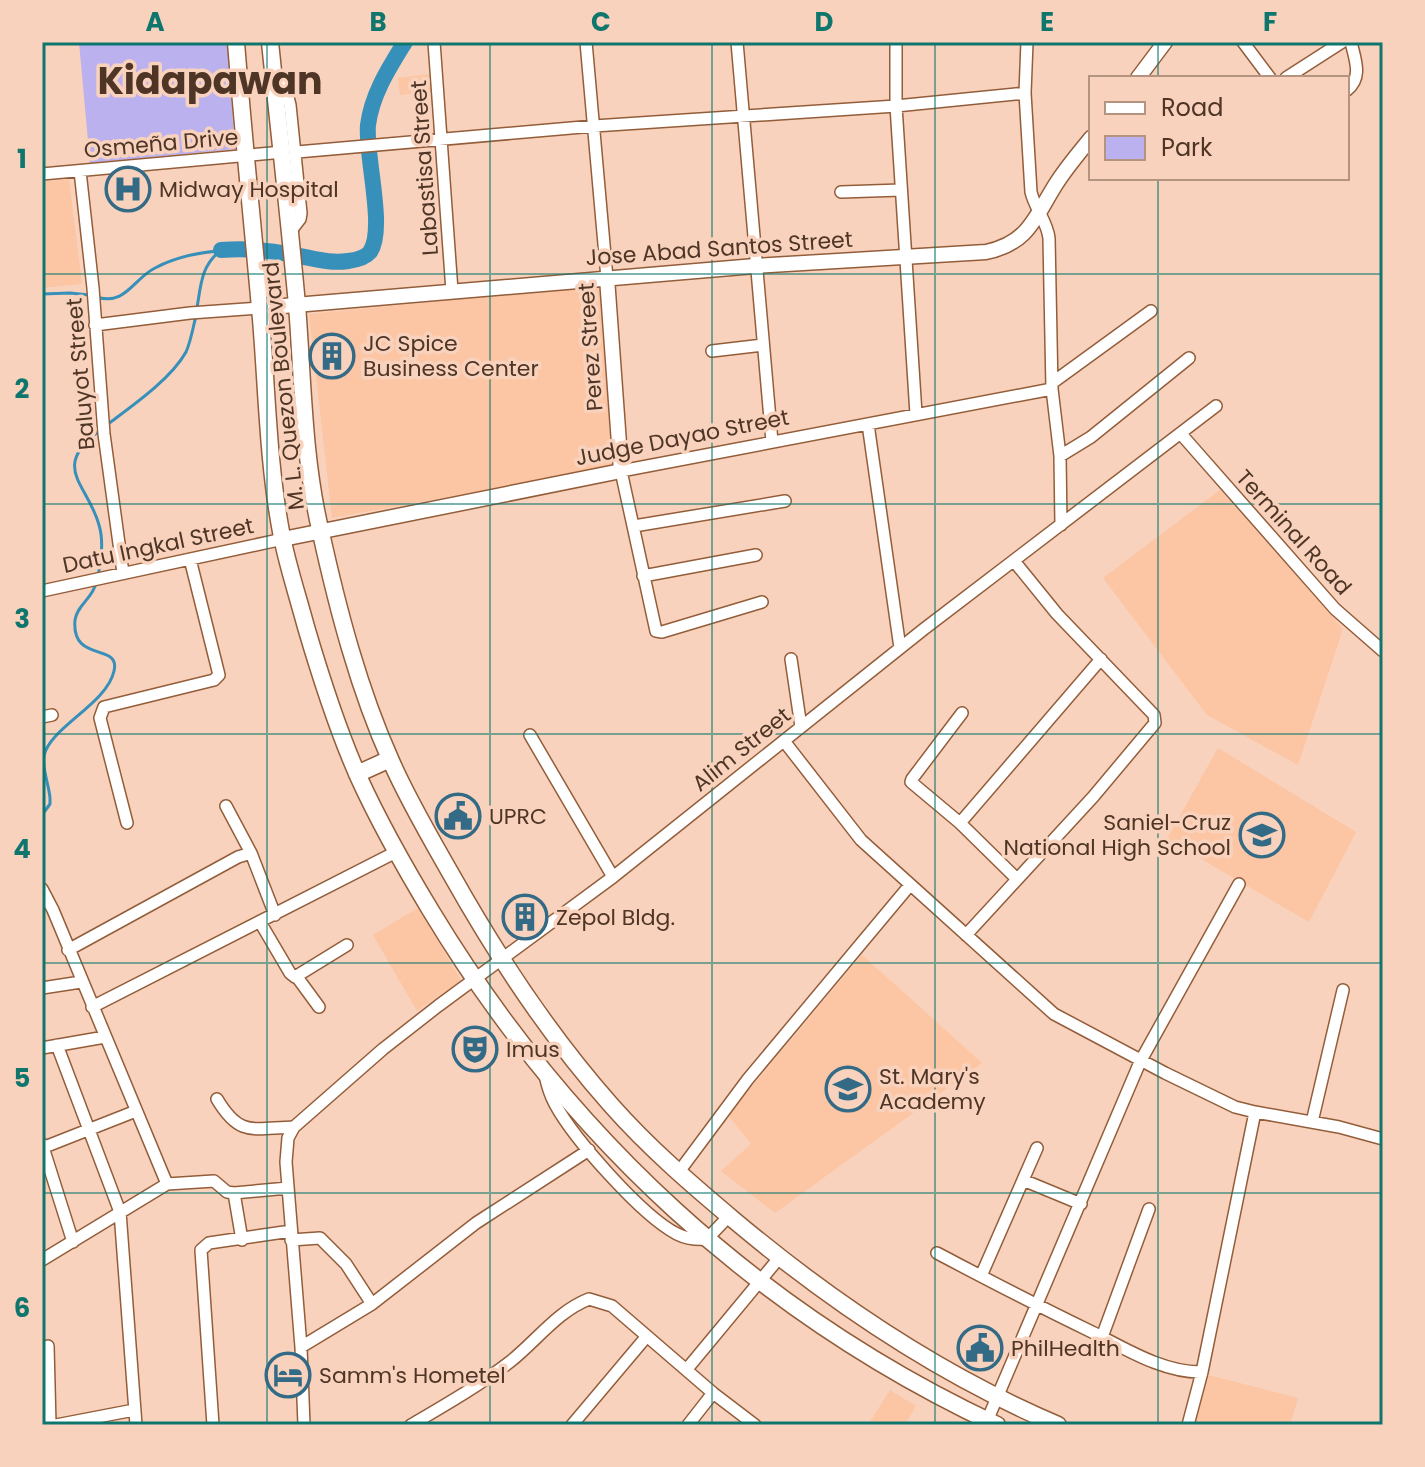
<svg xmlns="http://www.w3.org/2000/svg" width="1425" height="1467" viewBox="0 0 1425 1467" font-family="Poppins,sans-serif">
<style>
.built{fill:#fcc5a3}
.green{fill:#bcb1ef}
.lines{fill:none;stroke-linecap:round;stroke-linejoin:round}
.stream{stroke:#3790ba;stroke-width:3}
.river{stroke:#3790ba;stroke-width:16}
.minor-casing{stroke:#935d3a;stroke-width:14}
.major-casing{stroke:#935d3a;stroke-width:17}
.highway-casing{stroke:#935d3a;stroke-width:19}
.minor{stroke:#fff;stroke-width:11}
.major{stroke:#fff;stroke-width:14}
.highway{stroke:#fff;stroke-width:16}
.grid{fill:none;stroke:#0f766e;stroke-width:2;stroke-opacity:0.55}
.labels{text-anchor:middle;stroke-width:7;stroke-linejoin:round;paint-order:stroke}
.street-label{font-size:22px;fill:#4e3526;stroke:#f8d2bc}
.poi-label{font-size:22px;fill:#4e3526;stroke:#f8d2bc;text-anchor:start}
.town-label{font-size:38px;font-weight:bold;fill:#4e3526;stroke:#f8d2bc}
.neatline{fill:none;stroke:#0f766e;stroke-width:3}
.grid-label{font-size:26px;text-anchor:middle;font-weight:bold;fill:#0f766e}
</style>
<rect width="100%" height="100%" fill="#f8d2bc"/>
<path class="built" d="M429,74l2,17 -31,4 -2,-17z
M69,179l13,105 -40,4v-106z
M599,286l13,181 -280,51 -23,-204z
M1220,490l123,139 -45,136 -91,-50 -104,-137z
M1218,748l138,84 -47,90 -142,-83z
M418,908l43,72 -44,31 -44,-76z
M862,955l120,108 -207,150 -54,-42 30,-27 -23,-29z
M1208,1375l90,23 -8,27h-95z
M890,1390l26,16 -11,19h-37z"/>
<path class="green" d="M79,42h148l8,107 -145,14z"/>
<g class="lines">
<path class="stream" d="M42,294l28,-1 19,2
M96,297c30,9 37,-18 59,-29 20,-11 41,-15 63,-17
M197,308c4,-24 4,-42 24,-58
M108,424c24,-18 63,-45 78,-72 5,-11 7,-25 10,-36
M98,576c3,-16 6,-35 1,-51 -11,-41 -49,-57 0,-94
M42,815l8,-11v-6c-1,-13 -8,-29 -6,-42 5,-28 63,-52 70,-85 7,-29 -43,-7 -39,-51 2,-15 18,-22 21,-37"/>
<path class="river" d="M221,250c25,-2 49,0 73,5 19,3 35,9 54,6 8,-1 17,-3 22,-9 16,-23 -5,-97 -2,-127 4,-31 21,-57 37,-83"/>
<g class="minor-casing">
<path id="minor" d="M434,42l18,249
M586,42l21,236
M737,42l35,400
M896,42v64l20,308
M1027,42l-2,51 6,99c4,17 16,29 18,46l3,151 8,67 1,69
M1243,42l27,36
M274,77l13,16 3,12 11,108 -1,6 -10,13
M1286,78l56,-36
M1347,90c16,-13 8,-30 4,-48
M297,152l297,-26 302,-20 129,-13
M80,171l13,117 11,146 19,139
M42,174l241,-22
M841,192l60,-2
M95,325l95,-12 70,-5
M712,351l51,-6
M1052,383l99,-72
M868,424l32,224
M1181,434l154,175 48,42
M1060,456l31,-19 98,-79
M634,526l151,-25
M643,576l113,-21
M42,591l241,-52
M762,602l-100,30 -6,-1 -35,-160 431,-82
M791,659l10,68
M962,713l-50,66 -1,3 49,41 57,56
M42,717l10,-2
M530,735l83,142
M784,741l77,99 193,174 111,59 70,34 20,5
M226,806l25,47
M127,823l-27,-105 4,-11 110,-27 5,-5 -29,-116
M960,823l141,-164
M42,889l11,21 114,274
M260,922l30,51 5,4 52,-32
M966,935l127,-138 62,-74 -1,-8 -97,-101 -43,-53
M68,950l170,-93 13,-4 24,62
M297,977l22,30
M42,988l39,-6
M92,1007l304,-155
M57,1045l63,167 16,213
M42,1048l63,-11
M545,1075c2,10 5,20 10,29 19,35 87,112 122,130 10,5 19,6 30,5l22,-23
M217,1099c23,39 37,29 77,28
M1312,1122l31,-132
M42,1144l31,98
M42,1148l94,-37
M678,1173l70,-94 162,-194
M1023,1180l58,24
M234,1193l8,47
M291,1240l29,-2 26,26 26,40
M937,1253c51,27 103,54 155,79 34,17 72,41 110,40
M42,1260l125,-76 47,-3 13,11 7,1 54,-5
M981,1276l56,-128
M1102,1337l47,-128
M48,1346l2,79
M301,1347l71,-43 104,-81 113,-73
M687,1369l92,-111
M987,1421l153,-359 99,-178
M56,1425l78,-15
M213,1425l-12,-175 8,-7 82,-12
M304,1425l-3,-78 -15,-185 2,-24 6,-11 89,-78 55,-43 175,-129 311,-248 292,-223
M411,1425c34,-20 69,-40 100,-64 26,-21 47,-50 78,-62l23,7 101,87 42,32
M572,1425l75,-89
M688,1425l25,-32
M1188,1425l14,-53 53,-260 84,15 44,12"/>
</g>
<g class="major-casing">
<path id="major" d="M1138,78l27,-36
M260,308l495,-42 231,-14c43,-9 49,-35 70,-68 10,-16 23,-31 35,-46
M283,539l338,-68 -14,-193"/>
</g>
<g class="highway-casing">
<path id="highway" d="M236,42c7,92 17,185 25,277 6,72 7,147 21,218 6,30 16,60 24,90 15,51 31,102 53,151 21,46 46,90 72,133 136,225 327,402 566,514
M270,42c9,88 19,175 27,263 6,76 6,154 24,228 17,77 38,157 70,228 17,39 39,76 60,113 46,82 97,160 160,231 38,43 80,79 124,116 98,82 205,154 323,204
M357,774l33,-15"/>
</g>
<use href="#minor" class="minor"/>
<use href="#major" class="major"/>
<use href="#highway" class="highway"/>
</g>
<path class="grid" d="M267,42v1383M490,42v1383M712,42v1383M935,42v1383M1158,42v36M1158,178v1247M42,274h1341M42,504h1341M42,734h1341M42,963h1341M42,1193h1341"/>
<defs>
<g id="hospital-ring" transform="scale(2.3)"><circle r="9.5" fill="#f8d2bc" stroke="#336a85" stroke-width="1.5"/><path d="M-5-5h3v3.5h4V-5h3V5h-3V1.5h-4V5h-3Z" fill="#336a85"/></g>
<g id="building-ring" transform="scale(2.3)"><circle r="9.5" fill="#f8d2bc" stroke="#336a85" stroke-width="1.5"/><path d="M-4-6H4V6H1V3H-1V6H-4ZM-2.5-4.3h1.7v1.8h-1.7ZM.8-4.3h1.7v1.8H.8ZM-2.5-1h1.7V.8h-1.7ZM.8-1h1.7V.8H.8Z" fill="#336a85"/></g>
<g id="civic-ring" transform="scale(2.3)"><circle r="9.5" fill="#f8d2bc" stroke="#336a85" stroke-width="1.5"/><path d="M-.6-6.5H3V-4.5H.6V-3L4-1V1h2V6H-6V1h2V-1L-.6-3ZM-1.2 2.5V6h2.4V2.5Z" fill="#336a85"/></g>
<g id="school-ring" transform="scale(2.3)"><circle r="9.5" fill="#f8d2bc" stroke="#336a85" stroke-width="1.5"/><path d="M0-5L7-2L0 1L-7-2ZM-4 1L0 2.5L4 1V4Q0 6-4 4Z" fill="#336a85"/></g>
<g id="theatre-ring" transform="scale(2.3)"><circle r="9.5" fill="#f8d2bc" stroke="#336a85" stroke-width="1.5"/><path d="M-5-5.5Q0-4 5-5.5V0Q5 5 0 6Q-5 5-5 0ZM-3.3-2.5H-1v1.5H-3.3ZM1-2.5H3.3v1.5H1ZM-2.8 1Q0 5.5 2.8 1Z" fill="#336a85"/></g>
<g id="hotel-ring" transform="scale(2.3)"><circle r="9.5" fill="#f8d2bc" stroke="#336a85" stroke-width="1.5"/><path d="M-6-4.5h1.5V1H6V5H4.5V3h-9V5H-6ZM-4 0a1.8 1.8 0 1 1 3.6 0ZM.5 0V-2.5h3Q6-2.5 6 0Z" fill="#336a85"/></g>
</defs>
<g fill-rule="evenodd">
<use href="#hospital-ring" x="128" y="189"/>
<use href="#building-ring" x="332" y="356"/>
<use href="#civic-ring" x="458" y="816"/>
<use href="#school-ring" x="1262" y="835"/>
<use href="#building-ring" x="525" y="917"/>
<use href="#theatre-ring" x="475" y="1049"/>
<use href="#school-ring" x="848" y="1089"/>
<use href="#civic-ring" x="980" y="1348"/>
<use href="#hotel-ring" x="288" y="1375"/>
</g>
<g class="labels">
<g class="street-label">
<text transform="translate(161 143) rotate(-5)" y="8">Osmeña Drive</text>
<text transform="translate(424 168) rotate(-94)" y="8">Labastisa Street</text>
<text transform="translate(719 248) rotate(-4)" y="8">Jose Abad Santos Street</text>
<text transform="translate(590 347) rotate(-94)" y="8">Perez Street</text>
<text transform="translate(80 374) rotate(-95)" y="8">Baluyot Street</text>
<text transform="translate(283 386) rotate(-96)" y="8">M. L. Quezon Boulevard</text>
<text transform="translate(682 437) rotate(-11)" y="8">Judge Dayao Street</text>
<text transform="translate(1294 532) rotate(48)" y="8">Terminal Road</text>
<text transform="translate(158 545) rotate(-12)" y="8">Datu Ingkal Street</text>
<text transform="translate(741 749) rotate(-39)" y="8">Alim Street</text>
</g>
<g class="poi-label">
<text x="159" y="197">Midway Hospital</text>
<text x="363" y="351">JC Spice<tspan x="363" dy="25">Business Center</tspan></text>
<text x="489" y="824">UPRC</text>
<text x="1231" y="830" text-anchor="end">Saniel-Cruz<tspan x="1231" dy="25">National High School</tspan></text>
<text x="556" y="925">Zepol Bldg.</text>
<text x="506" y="1057">Imus</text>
<text x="879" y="1084">St. Mary's<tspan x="879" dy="25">Academy</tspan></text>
<text x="1011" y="1356">PhilHealth</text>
<text x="319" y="1383">Samm's Hometel</text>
</g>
<g class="town-label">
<text x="210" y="94">Kidapawan</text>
</g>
</g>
<rect width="1425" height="1467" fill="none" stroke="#f8d2bc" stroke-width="88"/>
<rect x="1089" y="76" width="260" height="104" fill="#f8d2bc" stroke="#b49380" stroke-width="2"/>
<rect x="1105" y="102" width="40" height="12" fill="#ffffff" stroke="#b49380" stroke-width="2"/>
<text x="1161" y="116" font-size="24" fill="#4e3526">Road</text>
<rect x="1105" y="136" width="40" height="24" fill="#bcb1ef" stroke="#b49380" stroke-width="2"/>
<text x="1161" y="156" font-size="24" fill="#4e3526">Park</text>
<rect x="44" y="44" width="1337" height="1379" class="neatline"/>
<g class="grid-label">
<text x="155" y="31">A</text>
<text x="378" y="31">B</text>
<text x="601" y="31">C</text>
<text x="824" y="31">D</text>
<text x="1047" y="31">E</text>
<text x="1270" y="31">F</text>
<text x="22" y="168">1</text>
<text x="22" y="398">2</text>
<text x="22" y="628">3</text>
<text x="22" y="858">4</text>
<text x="22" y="1087">5</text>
<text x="22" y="1317">6</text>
</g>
</svg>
